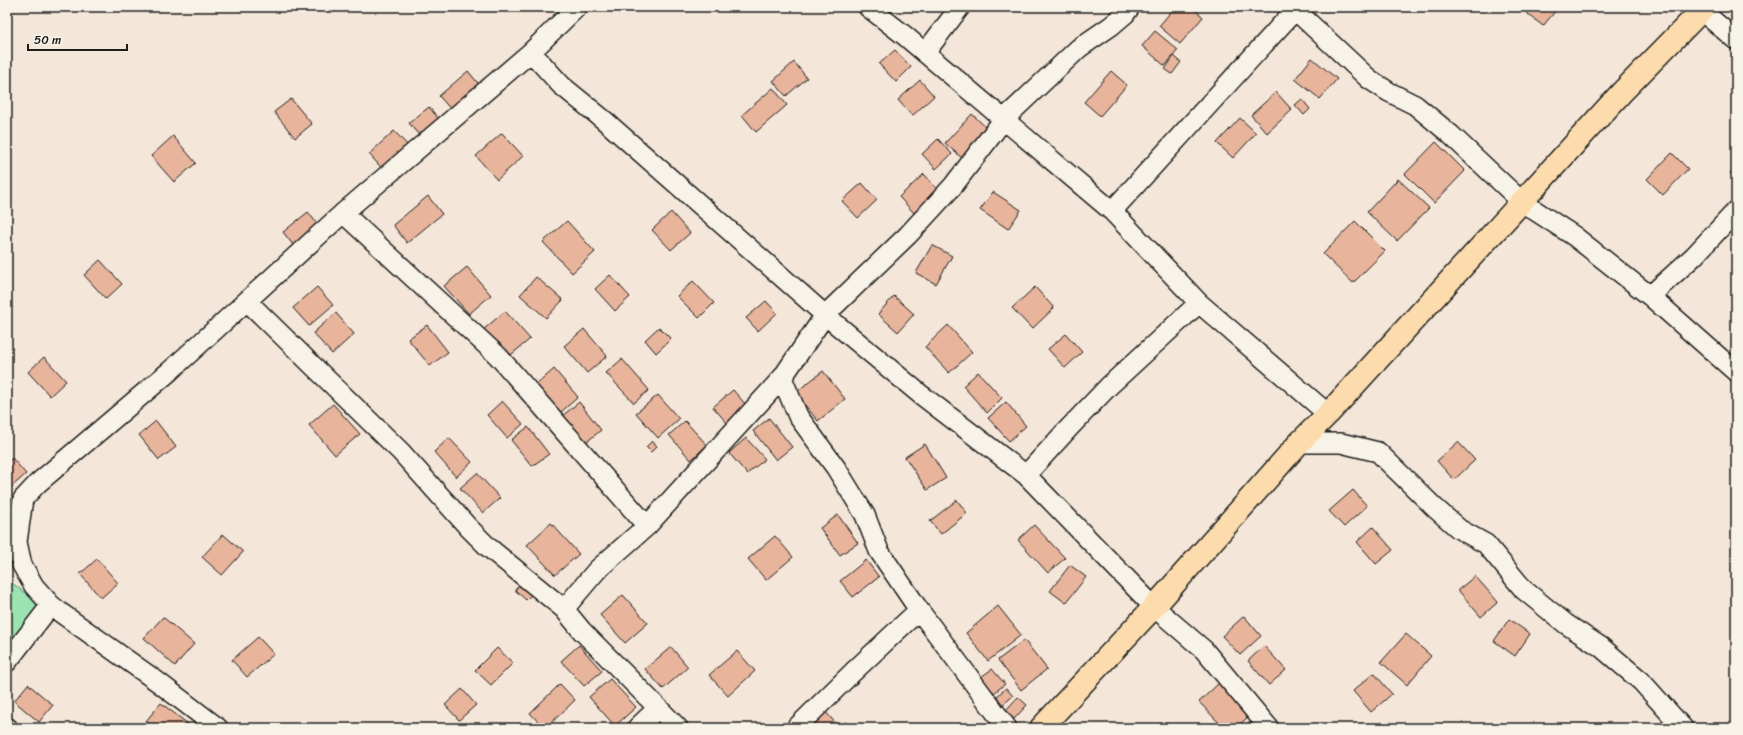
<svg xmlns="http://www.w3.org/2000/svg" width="1743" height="735" viewBox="0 0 1743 735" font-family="Sriracha,sans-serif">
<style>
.green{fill:#9be4b2;stroke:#5c8067}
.building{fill:#e8b49b;stroke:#1c1c1c}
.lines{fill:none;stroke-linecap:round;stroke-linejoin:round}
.minor-casing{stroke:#1c1c1c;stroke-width:22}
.major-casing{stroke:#1c1c1c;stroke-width:25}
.minor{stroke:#f7f3e8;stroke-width:19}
.major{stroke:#fcdcac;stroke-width:22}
</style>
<rect width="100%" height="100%" fill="#f4e6d9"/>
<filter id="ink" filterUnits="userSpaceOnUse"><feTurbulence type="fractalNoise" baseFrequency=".025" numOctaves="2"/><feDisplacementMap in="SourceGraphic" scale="8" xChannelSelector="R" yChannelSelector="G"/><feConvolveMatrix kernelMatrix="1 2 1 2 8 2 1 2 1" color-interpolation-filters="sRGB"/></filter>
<g filter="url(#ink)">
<path class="green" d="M7,579l36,28 -36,46z"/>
<path class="building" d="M1175,7h17l11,10 -23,27 -21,-18z
M1519,7h36l2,2 -14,17z
M1155,31l23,19 -13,16 -23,-20z
M895,50l16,17 -15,15 -17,-18z
M1174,56l7,6 -9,12 -7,-5z
M1312,58l25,21 -17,20 -25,-20z
M794,62l13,16 -21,18 -13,-15z
M468,71l14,17 -28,25 -15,-17z
M1111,71l16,14 -27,31 -16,-14z
M920,80l14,16 -22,20 -14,-16z
M773,88l14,17 -31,27 -14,-17z
M1276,92l16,18 -25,23 -16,-18z
M291,99l21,25 -17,14 -21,-26z
M1302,99l8,10 -6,6 -9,-10z
M429,107l14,17 -20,16 -14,-17z
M972,114l19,18 -27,28 -19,-17z
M1240,118l16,15 -23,25 -16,-15z
M394,131l19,20 -26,23 -18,-20z
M502,133l21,23 -26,24 -21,-24z
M173,136l23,27 -22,19 -23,-26z
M938,139l14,15 -16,15 -14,-15z
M1436,142l29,29 -31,32 -29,-29z
M1672,153l16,16 -25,26 -16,-16z
M1736,167v12l-6,-6z
M924,174l16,18 -25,22 -16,-17z
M1398,179l31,29 -32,33 -30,-29z
M862,183l15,17 -19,18 -16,-17z
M993,192l28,18 -13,19 -28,-19z
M428,196l14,18 -35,29 -14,-18z
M308,212l14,18 -25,20 -14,-18z
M671,212l19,21 -19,17 -19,-20z
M567,221l28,31 -23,21 -29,-31z
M1355,221l30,30 -32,32 -30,-29z
M932,245l20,11 -16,28 -20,-11z
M100,260l22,24 -16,15 -22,-24z
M467,267l24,28 -22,19 -25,-28z
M610,275l20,22 -15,14 -20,-22z
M536,277l27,23 -17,18 -26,-23z
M693,281l21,22 -15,15 -22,-22z
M317,287l16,18 -24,21 -16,-18z
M1035,287l19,21 -22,21 -20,-21z
M894,296l20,18 -16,18 -20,-18z
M766,301l11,12 -19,18 -12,-13z
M505,311l25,28 -24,20 -24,-28z
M336,313l18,21 -22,20 -19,-21z
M427,325l21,27 -18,14 -22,-27z
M948,325l24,27 -23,21 -24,-26z
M659,327l12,12 -15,14 -11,-13z
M584,329l23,27 -20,17 -23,-27z
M1066,334l16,18 -17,16 -17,-19z
M44,357l22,24 -16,15 -22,-24z
M622,359l27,31 -15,13 -28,-30z
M554,369l24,28 -18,16 -25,-27z
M823,371l22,28 -27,22 -23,-28z
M978,372l24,26 -15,15 -24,-27z
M733,390l14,16 -20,17 -14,-16z
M658,395l21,24 -21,19 -22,-25z
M502,401l21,23 -16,14 -20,-23z
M579,402l22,28 -18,15 -22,-28z
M1006,402l20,24 -17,15 -21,-23z
M333,404l27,30 -25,21 -26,-30z
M769,418l23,29 -16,13 -23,-29z
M156,421l20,26 -17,13 -20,-25z
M685,421l22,24 -16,15 -22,-25z
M528,427l21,27 -17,12 -21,-26z
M449,438l23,24 -16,15 -22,-25z
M746,438l19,21 -18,15 -18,-21z
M652,441l5,5 -6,6 -5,-5z
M1458,442l17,18 -21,20 -17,-19z
M925,444l21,34 -19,12 -22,-33z
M12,458l14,16 -18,16 -1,-27z
M477,473l23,25 -17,15 -23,-25z
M1353,490l14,16 -23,21 -15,-16z
M957,500l10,13 -26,21 -11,-13z
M838,515l20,28 -18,12 -20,-27z
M551,523l28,31 -24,21 -28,-30z
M1034,525l31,33 -17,15 -30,-33z
M1373,527l20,23 -17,14 -19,-22z
M223,534l20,18 -21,23 -20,-18z
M775,536l18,21 -27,23 -18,-21z
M97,559l21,24 -17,15 -21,-24z
M866,560l13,17 -26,20 -13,-16z
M1070,565l16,12 -20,26 -16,-12z
M1475,576l23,26 -17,15 -23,-27z
M521,583l11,11 -6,6 -11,-10z
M623,595l25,28 -23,20 -25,-28z
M998,606l23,29 -33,26 -22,-28z
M1244,616l17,20 -21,19 -18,-19z
M163,617l31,27 -19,22 -31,-28z
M1509,619l21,15 -15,22 -21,-15z
M1406,634l25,22 -24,29 -26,-23z
M258,637l16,17 -27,23 -15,-17z
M1024,640l23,29 -26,21 -23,-30z
M579,645l23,26 -18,15 -23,-25z
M1264,646l22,24 -17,15 -21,-24z
M671,647l17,20 -25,22 -18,-20z
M497,648l16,15 -22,22 -16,-15z
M737,651l18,20 -27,25 -19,-21z
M992,669l13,15 -11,9 -13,-16z
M1374,673l18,21 -21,18 -18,-21z
M610,679l26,28 -21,19 -26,-29z
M1219,683l30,33 -13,12h-12l-25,-26z
M28,684l25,21 -14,17 -25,-21z
M560,684l15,16 -29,28h-2l-14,-15z
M1006,688l7,8 -12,10 -6,-8z
M462,689l14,16 -17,15 -14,-15z
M1018,697l9,8 -13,14 -9,-8z
M161,703l27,21 -3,4h-30l-9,-7z
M824,710l15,17 -35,1z
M846,722l5,6h-13z"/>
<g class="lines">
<g class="minor-casing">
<path id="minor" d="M868,7l36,28 208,176 87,92 129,111
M1292,7l77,72 20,13 26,13 35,29 72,68 52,34 76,60 86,76
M1697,7l39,33
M531,52l30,33 43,35 221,195 95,79 106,81 128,132 50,43 65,78
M925,53l35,-46
M1112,211l183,-201
M343,213l155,143 149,170
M1650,296l44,-40 42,-45
M247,301l154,151 67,75 20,20 76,62 18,22 96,97
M782,378l16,38 38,52 29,47 14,36 40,59 88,118
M1299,443h42l37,9 57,56 24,21 27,15 38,46 42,34 35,23 40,34 42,47
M1026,475l41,-45 42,-44 90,-83
M564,609l33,-39 50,-44 135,-148 43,-63 83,-80 45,-49 51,-67 75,-71 32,-22 14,-12 5,-7
M7,662l44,-57
M7,728h1
M218,728l-60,-46 -97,-69 -10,-8 -17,-19 -12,-21 -5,-23 6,-43 15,-16 132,-112 173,-158 188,-161 46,-45
M637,728l21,-20
M796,728l57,-56 66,-62"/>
</g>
<g class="major-casing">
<path id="major" d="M1041,728l113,-121 145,-164 29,-29 294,-322 83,-85"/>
</g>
<use href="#minor" class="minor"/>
<use href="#major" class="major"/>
</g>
</g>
<rect width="1743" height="735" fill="none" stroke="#f7f3e8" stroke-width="24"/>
<rect x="12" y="12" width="1719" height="711" fill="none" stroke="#1c1c1c" stroke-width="1.5" filter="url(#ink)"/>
<path d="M28 44v6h99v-6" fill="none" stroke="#1c1c1c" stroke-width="2"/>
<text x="34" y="44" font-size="12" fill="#1c1c1c" stroke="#f7f3e8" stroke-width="3" paint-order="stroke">50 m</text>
</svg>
